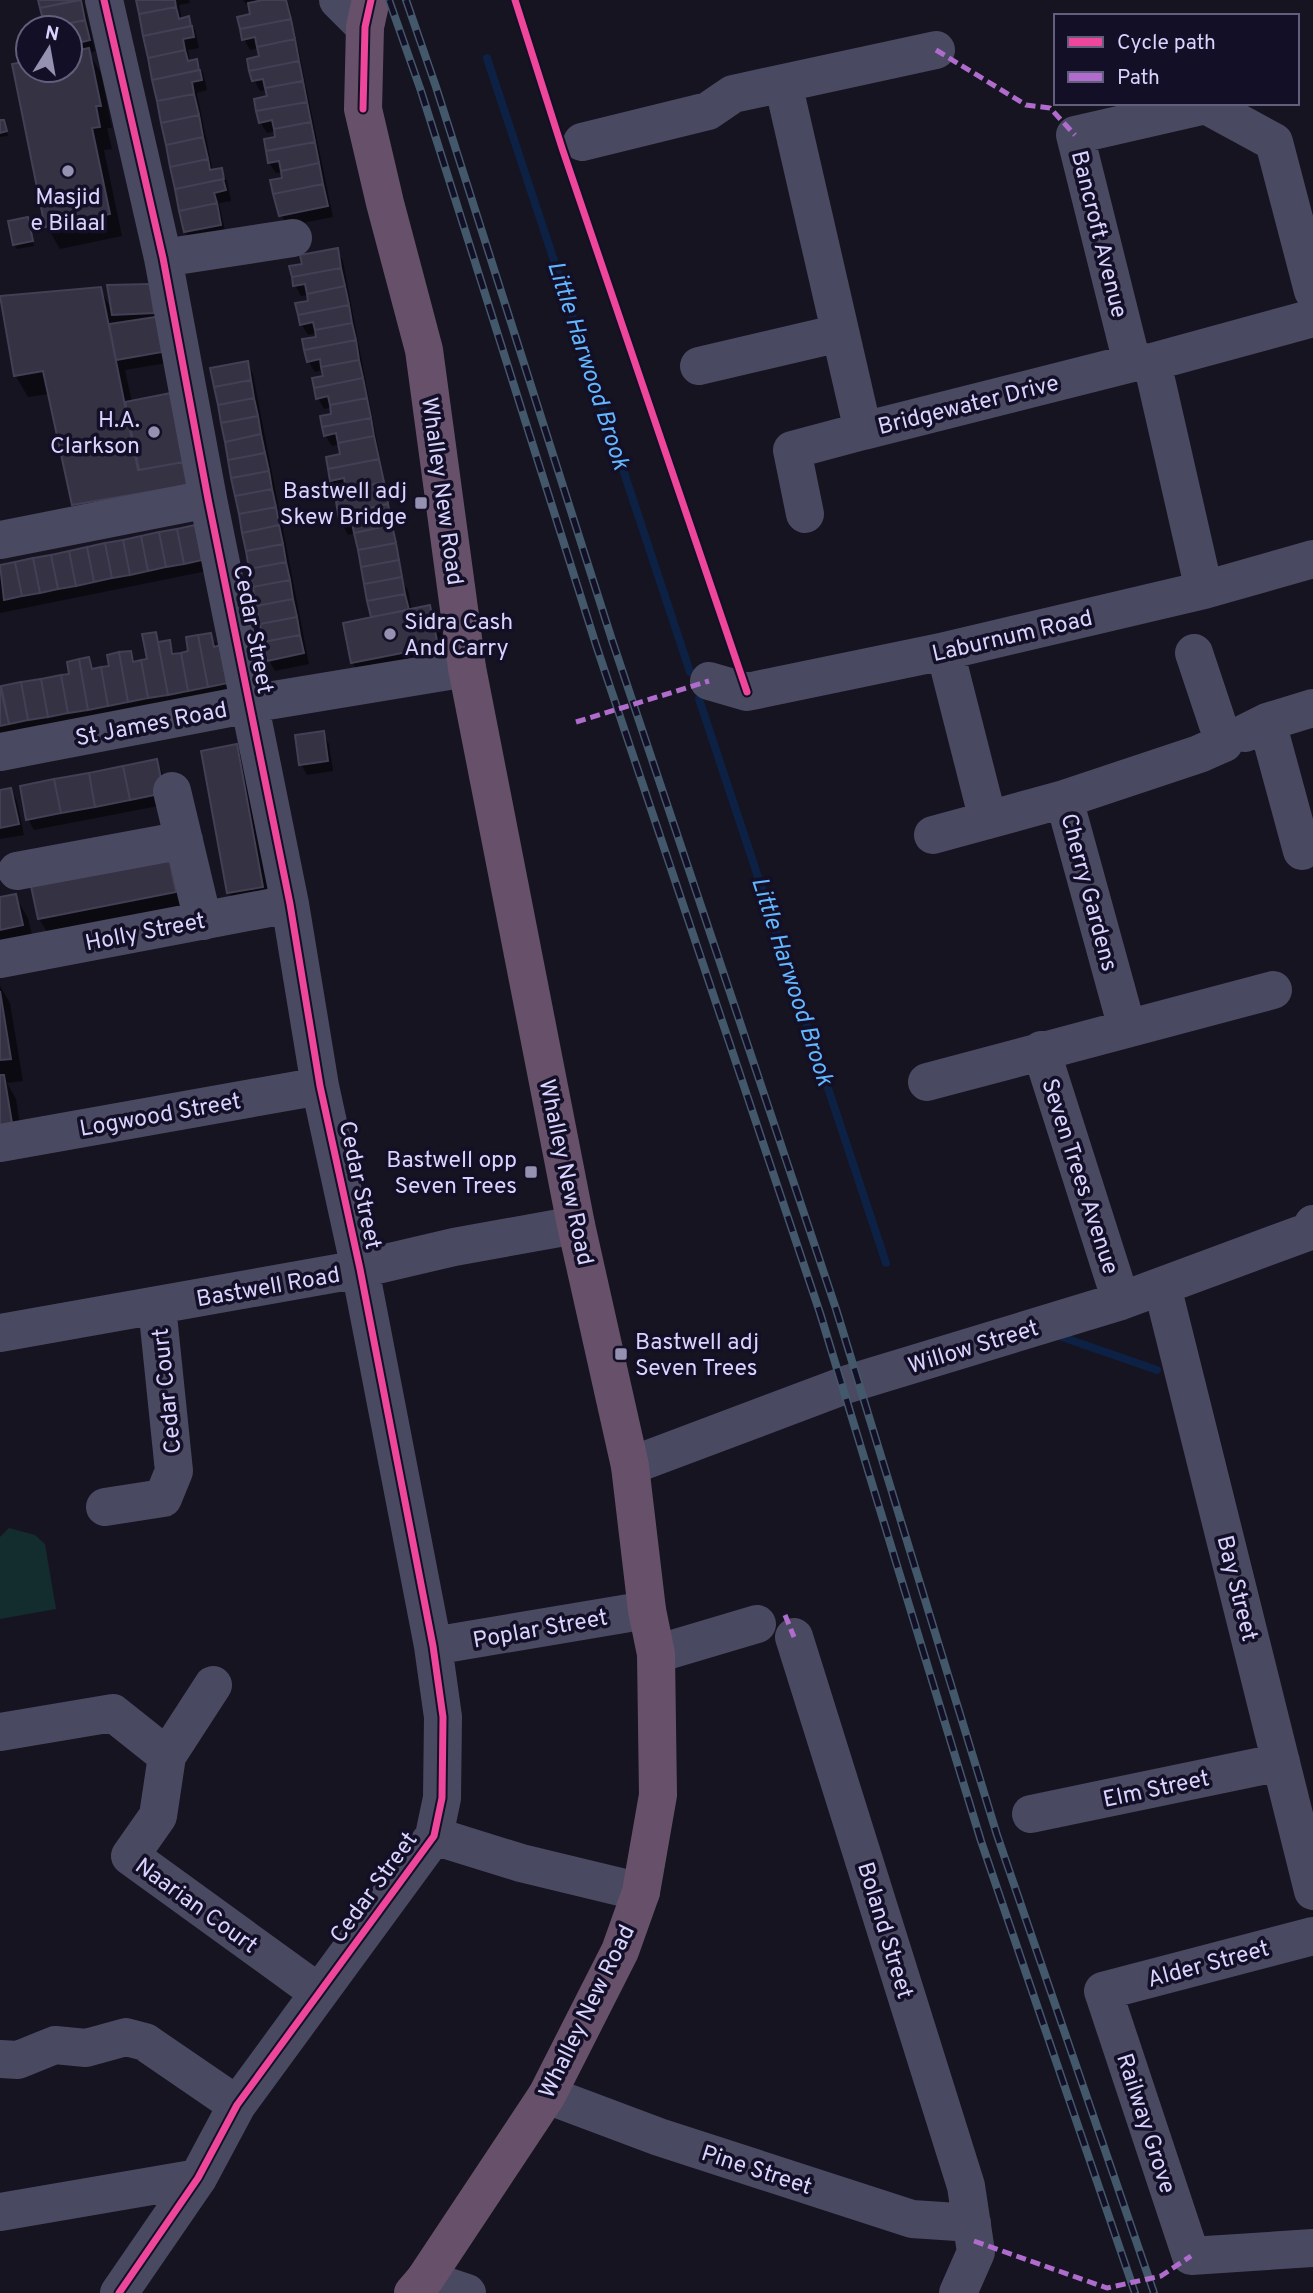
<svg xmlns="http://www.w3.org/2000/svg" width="1313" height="2293" viewBox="0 0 1313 2293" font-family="Overpass,sans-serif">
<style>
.green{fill:#132c2d}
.shadow{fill:#0007}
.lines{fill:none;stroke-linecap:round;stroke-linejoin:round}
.stream{stroke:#0d2144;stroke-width:8}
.building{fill:#343243;stroke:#433f54;stroke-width:2}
.minor{stroke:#4a4962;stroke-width:38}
.highway{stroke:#67516a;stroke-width:38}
.rail-casing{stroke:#43596b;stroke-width:8}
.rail{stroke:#130f26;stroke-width:5;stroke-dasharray:16;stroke-linecap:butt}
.quiet{stroke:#b06ccc;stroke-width:5;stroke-dasharray:10 5;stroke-linecap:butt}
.cycleway-casing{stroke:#130f26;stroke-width:11}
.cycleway{stroke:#ed469a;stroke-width:7}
.poi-dot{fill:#9591b1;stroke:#130f26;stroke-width:2.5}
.labels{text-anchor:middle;stroke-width:7;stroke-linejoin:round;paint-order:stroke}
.poi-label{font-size:23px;fill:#d9d4ff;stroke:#130f26;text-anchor:end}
.street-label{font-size:23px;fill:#d9d4ff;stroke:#130f26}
.water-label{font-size:24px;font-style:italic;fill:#62b6ff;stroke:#130f26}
</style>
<rect width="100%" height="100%" fill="#161421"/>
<path class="green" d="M9,1528l26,7 10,9 11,65 -56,10v-82z"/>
<path class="shadow" d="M40,0h43l12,51 -6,2 12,20 11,55h-5l5,21 -8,1 18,86 -62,13 -13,-22 -33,-161 14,-3v7h42v-42h-24z
M138,0h51l1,3 -11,2 3,15 6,-2 7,11 4,19 -11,2 2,12 6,-1 7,11 4,18 -10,3 16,79 8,-2 6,10 4,21 -12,2 7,32 -34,7 -7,-11z
M243,0h44l3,8 43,209 -46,9 -6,-11 4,-36 -2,-7 -7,1 -7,-10 8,-25 -1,-7 -9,2 -7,-11 9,-24 -2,-8 -7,1 -6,-11 7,-23 -2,-9 -9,2 -6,-11 8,-24 -3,-11h-3z
M4,121l4,15 -8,1v-15z
M27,219l7,27 -17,3 -3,-5z
M337,250l6,11 61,323 4,6 4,21 17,-4 10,17 8,38 -85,17 -10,-17 21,-43 -17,-86 -8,2 -6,-11 8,-24 -2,-11 -10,2 -6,-11 10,-25 -2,-11 -8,2 -7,-11 8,-20 -1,-8 -8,2 -6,-11 7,-21 -1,-7 -9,2 -7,-11 10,-23 -1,-5 -9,2 -7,-11 9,-22 -1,-7 -8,1 -6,-11 9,-19z
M149,286l18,77 -42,7 7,32 57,70 -103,54 -12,-22 -25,-110 -21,3 -13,-22 85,-86 12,21z
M247,363l6,11 56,290 -34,7 -6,-11z
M194,527l13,44 -207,42v-46z
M155,634l6,9 8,-1 6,13 15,-2 20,-18 7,10 16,49 -233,44v-50l71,-13 18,-16 6,11 16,-2 19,-15 6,10 13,-3z
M323,733l6,11 4,27 -26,4 -6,-11z
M236,746l10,17 25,140 -33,6 -9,-17z
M156,761l6,11 7,32 -135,26 -6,-11z
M11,790l6,11 7,34 -24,4v-47z
M168,860l16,48 -135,27 -10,-16z
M15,896l13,22 7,29 -35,7v-55z
M0,986l10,17 13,78 -16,2 9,16 7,46 -23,4z"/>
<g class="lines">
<path class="stream" d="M487,58l203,614
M699,699l187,564
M1056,1335l101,35"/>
</g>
<path class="building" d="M38,0h39l-37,8z
M81,0l4,20 -40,8 -5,-20z
M136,0h39l1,7 -37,7z
M263,0h23l5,19 -51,10 -3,-12 13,-3 -2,-11z
M176,7l3,12 10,-3 2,10 -48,10 -4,-22z
M291,19l4,20 -38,8 -2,-10 -13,3 -2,-11z
M85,20l5,20 -20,5v-17h-21z
M192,26l2,11 -11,2 2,11 -37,8 -5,-22z
M295,39l4,22 -50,10 -2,-12 12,-3 -2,-9z
M89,48l12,58h-5l4,21 -8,1 18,86 -65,13 -33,-163 16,-3v9h42v-18z
M185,50l3,11 9,-2 2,11 -47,10 -4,-22z
M299,61l4,20 -38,7 -2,-9 -11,2 -3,-10z
M200,70l2,10 -10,2 2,12 -37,7 -5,-21z
M303,81l4,21 -51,9 -2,-12 13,-3 -2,-8z
M194,94l5,21 -38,8 -4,-22z
M307,102l4,20 -37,7 -2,-9 -13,3 -3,-12z
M199,115l4,22 -37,8 -5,-22z
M0,120h4l3,11 -7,2z
M311,122l4,20 -49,9 -2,-12 11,-2 -1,-8z
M203,137l5,22 -38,8 -4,-22z
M315,142l4,21 -38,8 -2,-10 -11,2 -2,-12z
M208,159l2,11 12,-2 2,11 -49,10 -5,-22z
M319,163l4,21 -50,10 -3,-14 12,-2 -1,-7z
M223,179l3,11 -12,3 3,10 -38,8 -4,-22z
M323,184l5,22 -49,10 -6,-22z
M217,203l4,22 -37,7 -5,-21z
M28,217l5,24 -20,4 -5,-24z
M338,248l3,20 -49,9 -3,-11 13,-2 -2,-9z
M341,268l4,18 -38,8 -2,-10 -12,2 -1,-9z
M150,284l4,29 -42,2 -5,-30z
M345,286l4,19 -51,10 -3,-12 13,-2 -1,-7z
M101,287l37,183 46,-8 4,23 -116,20 -29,-134 -29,5 -14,-80z
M349,305l3,18 -37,7 -2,-8 -13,3 -2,-10z
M156,317l6,35 -46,8 -7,-36z
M352,323l4,17 -52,10 -2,-11 14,-2 -1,-7z
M356,340l3,20 -38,7 -1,-8 -13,3 -3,-12z
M359,360l4,18 -49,10 -2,-10 11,-2 -2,-9z
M248,361l3,19 -37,7 -4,-19z
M363,378l4,20 -37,7 -2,-9 -12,3 -2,-11z
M251,380l3,18 -36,7 -4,-18z
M171,393l13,69 -45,8 -14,-68z
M254,398l4,18 -37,7 -3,-18z
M367,398l4,20 -49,9 -2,-11 11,-2 -1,-9z
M258,416l3,18 -36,8 -4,-19z
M371,418l3,18 -36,7 -2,-10 -12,3 -2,-9z
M261,434l4,19 -37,7 -3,-18z
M374,436l5,23 -51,10 -2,-12 14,-3 -2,-11z
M265,453l4,18 -38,7 -3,-18z
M379,459l5,23 -38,8 -2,-12 -14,3 -2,-12z
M269,471l3,18 -37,7 -4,-18z
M384,482l4,22 -50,10 -2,-13 12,-2 -2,-9z
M272,489l4,18 -37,7 -4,-18z
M388,504l4,21 -38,8 -2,-10 -12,2 -2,-11z
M276,507l3,18 -37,8 -3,-19z
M195,525l7,35 -18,4 -7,-35z
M279,525l4,19 -37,7 -4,-18z
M392,525l4,18 -38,7 -4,-17z
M177,529l7,35 -18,3 -7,-35z
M159,532l7,35 -18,4 -7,-35z
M141,536l7,35 -18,4 -7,-35z
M123,540l7,35 -18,3 -7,-35z
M105,543l7,35 -18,4 -7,-35z
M396,543l3,17 -38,7 -3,-17z
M283,544l3,18 -37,7 -3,-18z
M87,547l7,35 -18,4 -7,-35z
M69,551l7,35 -18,3 -7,-34z
M51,555l7,34 -18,4 -7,-35z
M33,558l7,35 -18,3 -7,-34z
M399,560l3,17 -38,7 -3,-17z
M15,562l7,34 -18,4 -4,-35z
M286,562l4,18 -37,7 -4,-18z
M402,577l3,17 -38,7 -3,-17z
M290,580l3,19 -37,7 -3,-19z
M405,594l4,16 -38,7 -4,-16z
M293,599l4,18 -37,7 -4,-18z
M430,605l8,41 -87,17 -8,-40z
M297,617l3,18 -37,7 -3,-18z
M156,632l12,63 -20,3 -7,-38 6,-1 -5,-25z
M211,633l3,14 7,-2 7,38 -20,4 -10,-52z
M198,635l10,52 -20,4 -7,-38 7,-2 -2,-14z
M300,635l4,18 -37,8 -4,-19z
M170,640l2,14 9,-1 7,38 -20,4 -10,-53z
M131,651l2,11 8,-2 7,38 -20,4 -9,-50z
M119,652l9,50 -20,4 -7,-39 8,-1 -2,-11z
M89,657l3,12 9,-2 7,39 -20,4 -9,-51z
M79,659l9,51 -20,3 -7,-38 8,-1 -2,-12z
M61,675l7,38 -20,4 -7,-38z
M41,679l7,38 -20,3 -7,-38z
M21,682l7,38 -19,4 -8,-38z
M0,686l9,38 -9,2z
M324,731l4,30 -29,4 -4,-30z
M237,744l26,143 -36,6 -26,-142z
M157,759l7,34 -34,7 -7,-34z
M123,766l7,34 -35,7 -6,-34z
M89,773l6,34 -34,6 -7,-34z
M54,779l7,34 -35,7 -6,-34z
M11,788l8,36 -19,4v-38z
M169,858l7,34 -138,27 -7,-33z
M16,894l7,31 -23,5v-33z
M0,991l11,68 -11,1z
M0,1075h4l8,48 -12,2z"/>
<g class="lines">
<path class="minor" d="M104,0l59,258 45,241 82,405 30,182 40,183 73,377 10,71 -1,81 -8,38 -197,269 -39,73 -79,115
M338,0l27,27
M783,83l80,348 269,-68 20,-1 52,228
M582,142l126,-31 25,-17 203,-44
M163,258l130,-20
M1152,362l161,-44
M1132,363l-57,-228 131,-30 68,37 39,149
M699,366l141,-33
M805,514l-13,-64 71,-19
M0,540l208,-41
M945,651l43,169 76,-21 63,229
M709,681l38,11 198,-41 259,-61 109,-31
M1267,722l35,129
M1245,733l22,-11 46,-14
M0,752l250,-48 217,-36
M172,791l31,130
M1064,799l135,-45 25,-11 -30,-90
M933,835l55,-15
M17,871l167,-31
M0,959l290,-55
M1041,1050l80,251
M927,1082l346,-92
M0,1143l320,-57
M1162,1286l151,605
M0,1333l360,-64 94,-22 122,-22
M630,1466l218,-82 273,-83 189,-70 3,-7
M105,1507l58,-9 11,-27 -17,-165
M794,1637l172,549 10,66 -18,41
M433,1646l214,-36
M656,1654l101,-30
M213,1685l-46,71 -9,60 -28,40 189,137
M0,1732l113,-19 54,43
M1031,1814l250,-52
M434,1836l87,27 120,29
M1313,1936l-210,55 88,265 122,-8
M0,2059l18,1 37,-15 31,3 40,-11 19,5 92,63
M547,2095l112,42 253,82 60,4
M0,2212l198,-34
M425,2279l42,14"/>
<path class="highway" d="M371,0l-6,27 -2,82 22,94 39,147 43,318 109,557 54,241 17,144 9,44 2,141 -17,97 -21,59 -73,144 -122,184 -12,14"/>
<g class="rail-casing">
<path id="rail" d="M389,0l32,91 175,554 224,668 161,528 154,452
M406,0l30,87 176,553 224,669 161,526 157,458"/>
</g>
<use href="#rail" class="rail"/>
<path class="quiet" d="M936,50l90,55 24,3 25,27
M576,722l133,-41
M785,1615l9,22
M974,2241l133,47 54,-12 30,-20"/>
<g class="cycleway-casing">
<path id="cycleway" d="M104,0l59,258 45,241 82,405 30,182 40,183 73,377 10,71 -1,81 -8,38 -197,269 -39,73 -79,115
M515,0l47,148 185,544
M363,109l2,-82 6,-27"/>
</g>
<use href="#cycleway" class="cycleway"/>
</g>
<g class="poi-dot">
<circle cx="68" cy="171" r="7"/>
<circle cx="154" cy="432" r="7"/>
<rect x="414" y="496" width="14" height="14" rx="3.5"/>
<circle cx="390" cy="634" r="7"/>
<rect x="524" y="1165" width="14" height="14" rx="3.5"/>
<rect x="614" y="1347" width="14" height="14" rx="3.5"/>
</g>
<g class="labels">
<g class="poi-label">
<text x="68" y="204" text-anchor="middle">Masjid<tspan x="68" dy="26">e Bilaal</tspan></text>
<text x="140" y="427">H.A.<tspan x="140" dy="26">Clarkson</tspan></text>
<text x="407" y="498">Bastwell adj<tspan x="407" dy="26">Skew Bridge</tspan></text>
<text x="404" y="629" text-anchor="start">Sidra Cash<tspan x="404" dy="26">And Carry</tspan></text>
<text x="517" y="1167">Bastwell opp<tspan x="517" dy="26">Seven Trees</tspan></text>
<text x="635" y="1349" text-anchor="start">Bastwell adj<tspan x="635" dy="26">Seven Trees</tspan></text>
</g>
<g class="street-label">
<text transform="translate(1100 234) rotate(76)" y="8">Bancroft Avenue</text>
<text transform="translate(968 404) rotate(-14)" y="8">Bridgewater Drive</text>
<text transform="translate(443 491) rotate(82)" y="8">Whalley New Road</text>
<text transform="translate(254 629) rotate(79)" y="8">Cedar Street</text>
<text transform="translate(1012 635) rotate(-13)" y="8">Laburnum Road</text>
<text transform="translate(151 723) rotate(-11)" y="8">St James Road</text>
<text transform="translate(1090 892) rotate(75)" y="8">Cherry Gardens</text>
<text transform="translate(145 931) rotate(-11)" y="8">Holly Street</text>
<text transform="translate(160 1114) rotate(-10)" y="8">Logwood Street</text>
<text transform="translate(567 1172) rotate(78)" y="8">Whalley New Road</text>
<text transform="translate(1081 1176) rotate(72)" y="8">Seven Trees Avenue</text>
<text transform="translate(361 1185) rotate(78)" y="8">Cedar Street</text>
<text transform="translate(268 1286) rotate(-10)" y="8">Bastwell Road</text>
<text transform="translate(973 1346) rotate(-17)" y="8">Willow Street</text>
<text transform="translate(166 1391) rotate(-96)" y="8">Cedar Court</text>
<text transform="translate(1238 1588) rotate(76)" y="8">Bay Street</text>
<text transform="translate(540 1628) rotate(-10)" y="8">Poplar Street</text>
<text transform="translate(1156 1788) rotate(-12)" y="8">Elm Street</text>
<text transform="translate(373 1887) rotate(-54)" y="8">Cedar Street</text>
<text transform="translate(197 1905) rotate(36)" y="8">Naarian Court</text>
<text transform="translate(886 1930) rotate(73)" y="8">Boland Street</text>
<text transform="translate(1208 1963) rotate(-15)" y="8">Alder Street</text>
<text transform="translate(586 2011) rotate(-64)" y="8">Whalley New Road</text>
<text transform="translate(1147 2123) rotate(72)" y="8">Railway Grove</text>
<text transform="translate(757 2169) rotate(18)" y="8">Pine Street</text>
</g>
<g class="water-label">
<text transform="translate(589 365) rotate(72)" y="8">Little Harwood Brook</text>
<text transform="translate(793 981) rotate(72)" y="8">Little Harwood Brook</text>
</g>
</g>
<rect x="1054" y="14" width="245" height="91" fill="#130f26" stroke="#625e7d" stroke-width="2"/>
<rect x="1068" y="37" width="35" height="10" fill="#ed469a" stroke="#625e7d" stroke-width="2"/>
<text x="1117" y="49" font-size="21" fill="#d9d4ff">Cycle path</text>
<rect x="1068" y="72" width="35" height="10" fill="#b06ccc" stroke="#625e7d" stroke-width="2"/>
<text x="1117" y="84" font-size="21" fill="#d9d4ff">Path</text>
<g transform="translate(49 49) rotate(11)"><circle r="33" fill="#130f26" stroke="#625e7d" stroke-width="2"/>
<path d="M0-5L12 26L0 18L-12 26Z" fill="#9591b1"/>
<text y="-10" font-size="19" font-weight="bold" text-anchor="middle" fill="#d9d4ff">N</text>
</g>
</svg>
